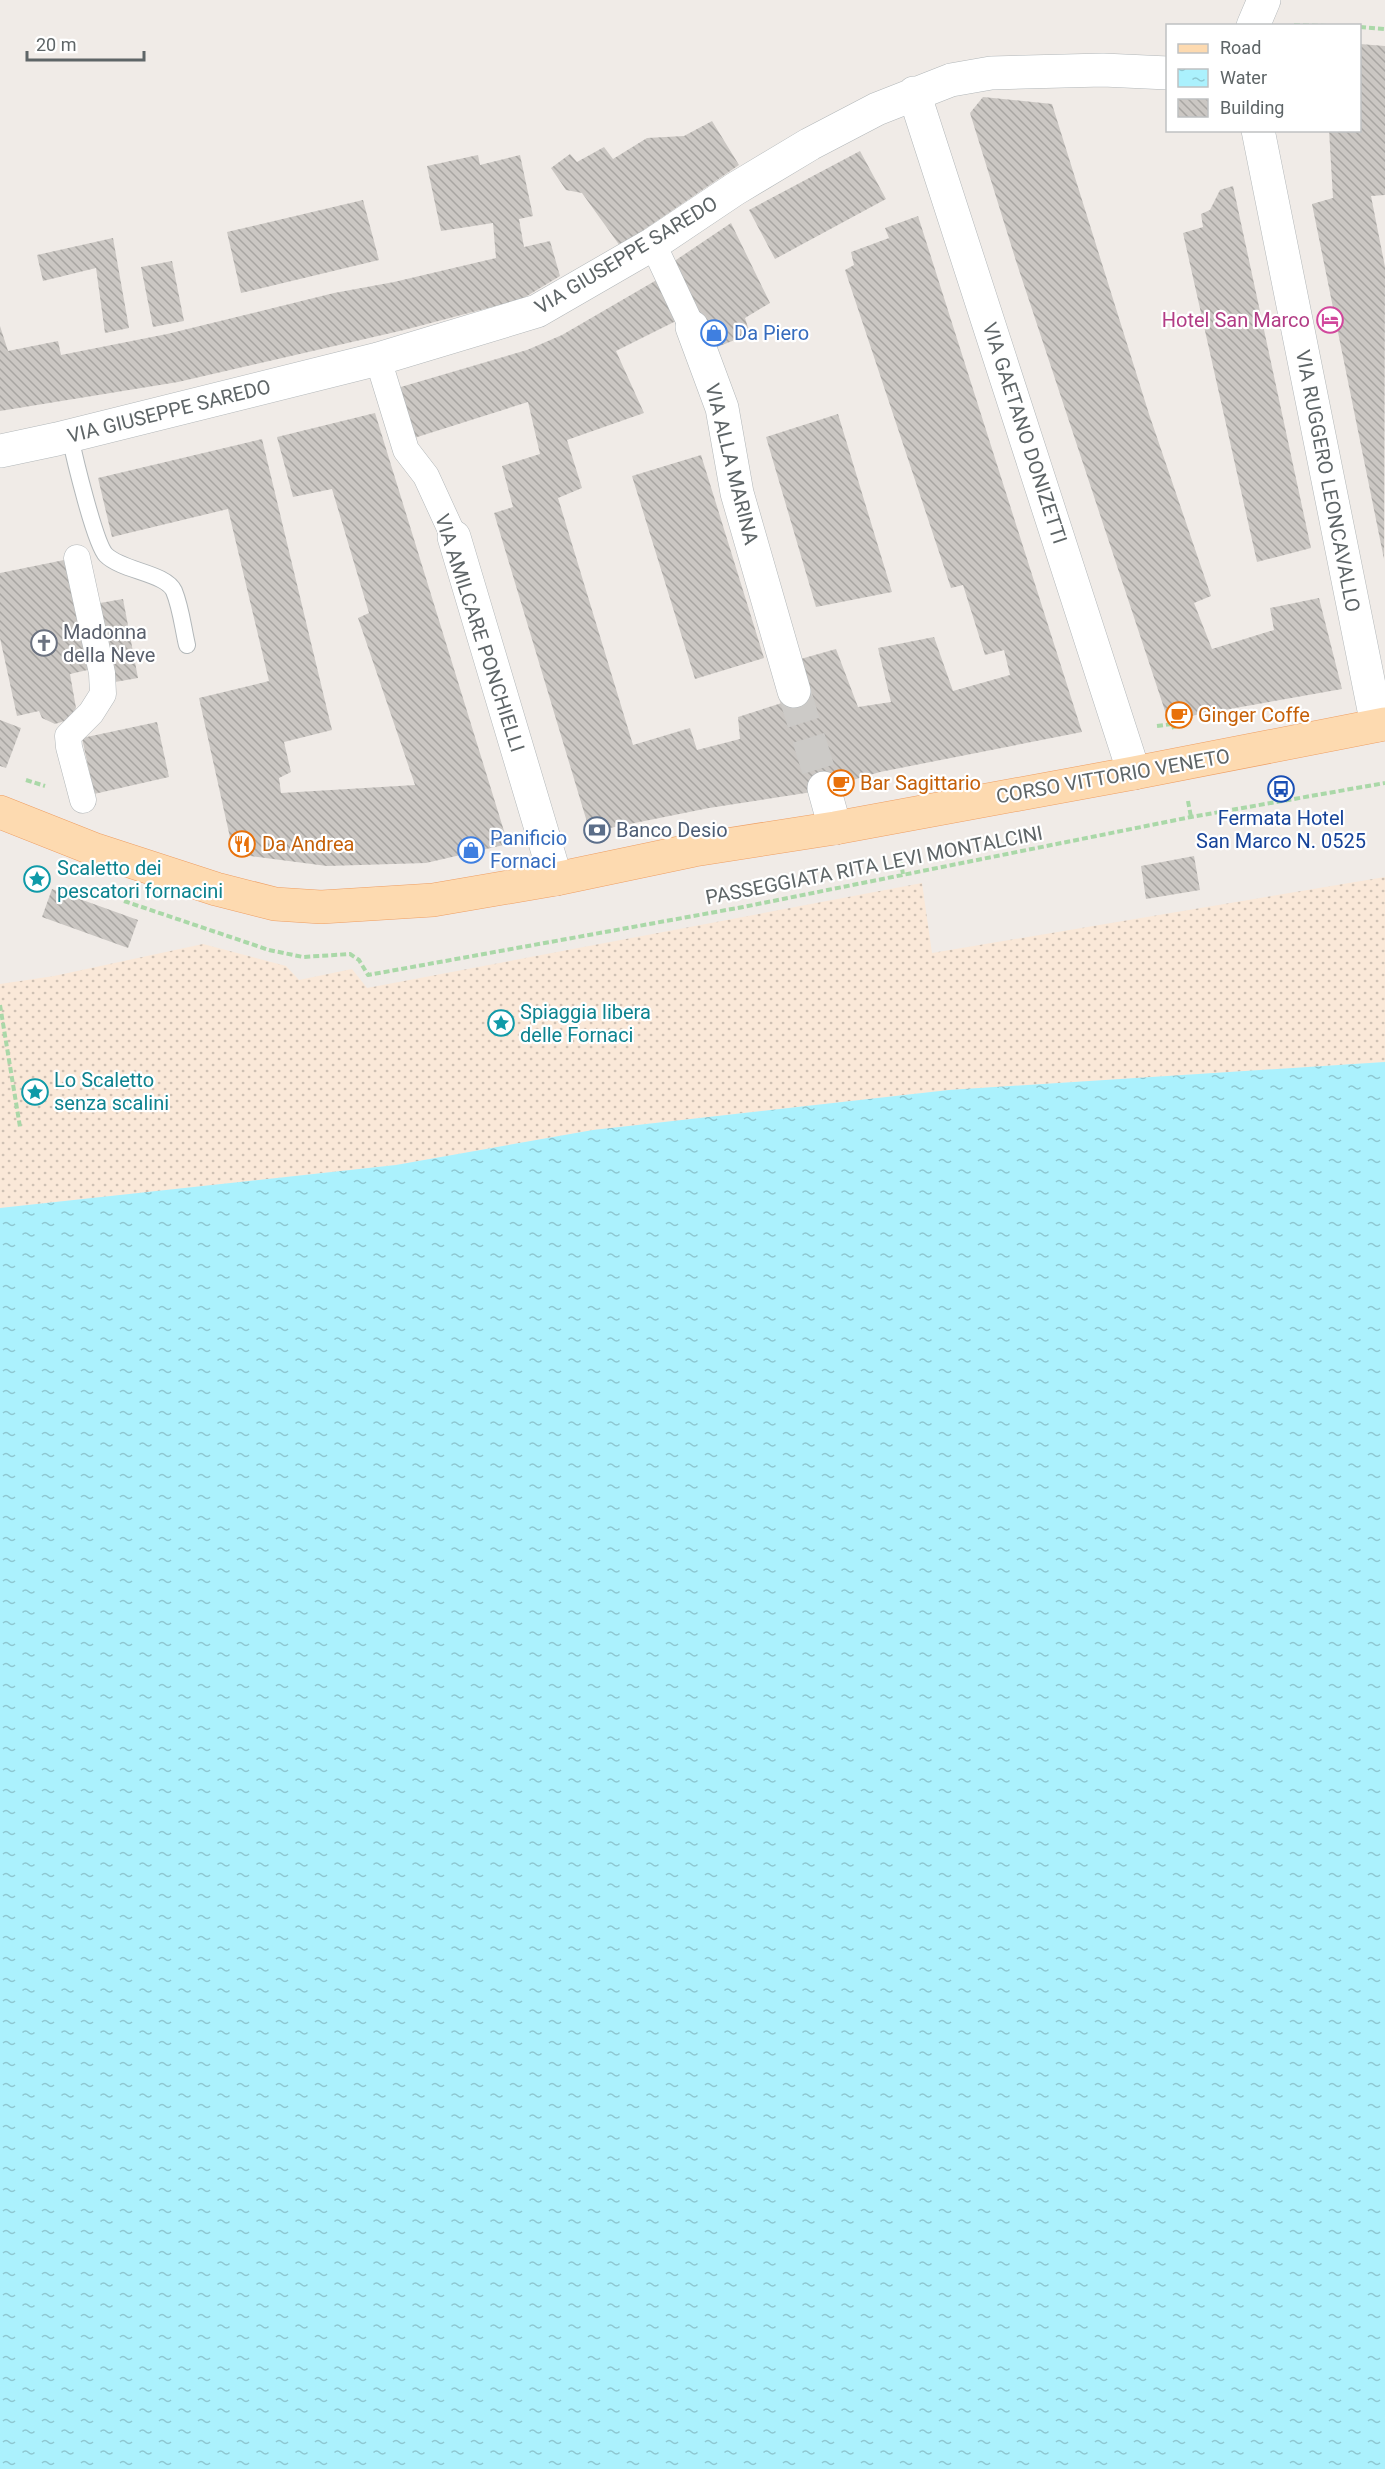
<svg xmlns="http://www.w3.org/2000/svg" width="1385" height="2469" viewBox="0 0 1385 2469" font-family="Roboto,sans-serif">
<style>
.sand{fill:url(#sand-dots)}
.water{fill:url(#water-ripples)}
.building{fill:url(#building-back-hatch)}
.lines{fill:none;stroke-linecap:round;stroke-linejoin:round}
.minor-tunnel{stroke:#cccac7;stroke-width:33;stroke-dasharray:33 16;stroke-linecap:butt}
.service-casing{stroke:#b2b7b9;stroke-width:18}
.pedestrian-casing{stroke:#b2b7b9;stroke-width:27}
.minor-casing{stroke:#b2b7b9;stroke-width:34}
.primary-casing{stroke:#ee9e63;stroke-width:34}
.path{stroke:#aad8a8;stroke-width:4;stroke-dasharray:6 3;stroke-linecap:butt}
.service{stroke:#fff;stroke-width:16}
.pedestrian{stroke:#fff;stroke-width:26}
.minor{stroke:#fff;stroke-width:33}
.primary{stroke:#fddab0;stroke-width:33}
.labels{text-anchor:middle;stroke-width:4.5;stroke-linejoin:round;paint-order:stroke}
.street-label{font-size:20px;fill:#5e6567;stroke:#fff}
.hotel-label{font-size:20px;fill:#b23c85;stroke:#fff;text-anchor:end}
.shop-label{font-size:20px;fill:#366cbe;stroke:#fff;text-anchor:start}
.worship-label{font-size:20px;fill:#5b616d;stroke:#fff;text-anchor:start}
.food-label{font-size:20px;fill:#c56008;stroke:#fff;text-anchor:start}
.transit-label{font-size:20px;fill:#164399;stroke:#fff}
.service-label{font-size:20px;fill:#4e5e75;stroke:#fff;text-anchor:start}
.culture-label{font-size:20px;fill:#0d838f;stroke:#fff;text-anchor:start}
</style>
<defs>
<pattern id="sand-dots" width="8" height="8" patternUnits="userSpaceOnUse" patternTransform="scale(1.5)"><rect width="8" height="8" fill="#fae8d8"/><path d="M2 2h.1M6 6h.1" fill="none" stroke="#cec0b3" stroke-width="1.8" stroke-linecap="round"/></pattern>
<pattern id="water-ripples" width="26" height="14" patternUnits="userSpaceOnUse" patternTransform="scale(1.5)"><rect width="26" height="14" fill="#abf1fd"/><path d="M2 4q2-2 4 0t4 0M15 11q2-2 4 0t4 0" fill="none" stroke="#8ec7d1"/></pattern>
<pattern id="building-back-hatch" width="6" height="6" patternUnits="userSpaceOnUse" patternTransform="scale(1.5)"><rect width="6" height="6" fill="#cbc7c3"/><path d="M-1 5l2 2M0 0l6 6M5-1l2 2" fill="none" stroke="#a8a5a2"/></pattern>
</defs>
<rect width="100%" height="100%" fill="#f0ebe7"/>
<path class="sand" d="M1385,877v185l-436,28 -356,40 -197,35 -396,43v-224l54,-8 149,-32 83,22 13,14 53,-11 15,19 555,-105 10,70z"/>
<path class="water" d="M1385,1062v1407h-1385v-1261l396,-43 197,-35 356,-40z"/>
<path class="building" d="M1360,44l25,2v149l-14,1 14,71 -1,292 -72,-355 21,-6 -4,-68h31z
M983,97l69,7 97,310 62,182 -17,7 18,46 62,-19 -4,-22 49,-10 23,91 -174,31 -152,-459 -46,-148z
M712,121l27,44 -119,81 -38,-53 -16,-3 -15,-22 19,-14 7,8 27,-15 9,12 34,-21 37,-2z
M860,151l26,48 -111,60 -26,-49z
M478,155l2,10 40,-10 13,61 -14,3 5,28 26,-6 10,35 -38,23 -118,31 -226,52 -178,29v-85l8,25 50,-10 3,14 106,-21 167,-41 60,-11 102,-24 -3,-35 -52,8 -14,-65z
M1233,186l78,362 -54,14 -74,-329 20,-6 -2,-13 9,-4 10,-20z
M363,200l16,60 -138,33 -14,-61z
M918,216l164,516 -202,40 -68,20 -103,16 -119,24 -96,-319 19,-6 -11,-41 38,-12 -12,-52 -117,37 -17,-50 133,-39 35,-15 98,-57 22,40 -66,33 28,62 -77,27 15,48 -24,10 75,247 57,-17 7,22 43,-11 -2,-22 50,-16 9,-41 39,-11 22,58 33,-5 -13,-54 56,-11 19,54 57,-16 -6,-25 -19,5 -22,-70 -12,3 -106,-318 9,-5 -3,-13 38,-14 -4,-10z
M731,223l39,80 -25,15 5,16 -38,15 -39,-87z
M113,238l16,90 -24,5 -9,-65 -53,13 -6,-26z
M172,261l12,60 -31,6 -12,-60z
M375,413l133,431 -82,19 -99,3 -85,-11 -11,-13 -32,-144 70,-17 -41,-172 -116,28 -14,-59 164,-39 70,291 -48,12 7,30 -12,6 2,15 134,-8 -57,-167 11,-5 -37,-124 -39,8 -16,-60z
M838,414l54,178 -76,15 -50,-170z
M701,455l63,203 -69,21 -63,-203z
M69,559l23,110 -22,5 6,34 -8,12 -13,4 -13,-6 -3,-7 -22,5 -17,-78v-65z
M123,599l15,79 -23,4 -15,-79z
M0,720l21,8 -15,40 -6,-2z
M157,722l12,55 -75,17 -12,-56z
M1194,856l6,34 -54,9 -5,-33z
M52,889l86,31 -10,28 -86,-31z"/>
<g class="lines">
<path class="minor-tunnel" d="M794,691l30,97"/>
<g class="service-casing">
<path id="service" d="M70,436c4,20 25,108 36,119 16,16 60,18 68,36 7,17 9,37 13,54"/>
</g>
<g class="pedestrian-casing">
<path id="pedestrian" d="M653,244l39,83
M378,359l28,91 20,26 28,61
M77,558l25,115 1,21 -12,19 -23,23 1,11 14,53"/>
</g>
<g class="minor-casing">
<path id="minor" d="M1253,26l11,-26
M914,93l220,680
M1258,130l119,595
M692,327l30,81 15,85 57,198
M0,451l57,-12 321,-80 159,-48 116,-67 82,-55 75,-45 67,-35 74,-29 40,-7 112,-3 65,3
M454,537l102,342
M824,788l11,40"/>
</g>
<g class="primary-casing">
<path id="primary" d="M0,812l96,38 120,39 59,15 46,3 112,-7 123,-21 138,-29 141,-22 299,-55 251,-49"/>
</g>
<path class="path" d="M1294,25l37,1
M1360,27l25,2
M1157,726l16,-2 1,5
M26,780l19,6
M1188,801l3,16
M899,852l4,22
M124,901l145,49 34,7 47,-3 9,6 9,15 375,-68 448,-90 194,-34
M0,1005l20,122"/>
<use href="#service" class="service"/>
<use href="#pedestrian" class="pedestrian"/>
<use href="#minor" class="minor"/>
<use href="#primary" class="primary"/>
</g>
<defs>
<g id="hotel-ring" transform="scale(1.35)"><circle r="9.5" fill="#fff" stroke="#d1479c" stroke-width="1.5"/><path d="M-6-4.5h1.5V1H6V5H4.5V3h-9V5H-6ZM-4 0a1.8 1.8 0 1 1 3.6 0ZM.5 0V-2.5h3Q6-2.5 6 0Z" fill="#d1479c"/></g>
<g id="shop-ring" transform="scale(1.35)"><circle r="9.5" fill="#fff" stroke="#3f7fe0" stroke-width="1.5"/><path d="M-5-2.5h2.3a2.7 3.5 0 0 1 5.4 0H5L5.5 6h-11ZM-1.5-2.5h3a1.5 2.3 0 0 0-3 0Z" fill="#3f7fe0"/></g>
<g id="church-ring" transform="scale(1.35)"><circle r="9.5" fill="#fff" stroke="#6b7280" stroke-width="1.5"/><path d="M-1.2-6h2.4v3.5h3.3v2.4h-3.3V6h-2.4V-.1h-3.3v-2.4h3.3Z" fill="#6b7280"/></g>
<g id="cafe-ring" transform="scale(1.35)"><circle r="9.5" fill="#fff" stroke="#e8710a" stroke-width="1.5"/><path d="M-5.5-4.5H6V0H3Q3 3.5 0 3.5H-2.5Q-5.5 3.5-5.5 0ZM3-3.2v2h1.7v-2ZM-6 4.5H4V6H-6Z" fill="#e8710a"/></g>
<g id="bus-ring" transform="scale(1.35)"><circle r="9.5" fill="#fff" stroke="#1a4fb4" stroke-width="1.5"/><path d="M-5-6H5V4H4V6H2V4H-2V6H-4V4H-5ZM-3.5-4V0h7V-4ZM-3.5 1.2v1.5H-2V1.2ZM2 1.2v1.5H3.5V1.2Z" fill="#1a4fb4"/></g>
<g id="bank-ring" transform="scale(1.35)"><circle r="9.5" fill="#fff" stroke="#5c6f8a" stroke-width="1.5"/><path d="M-6-4H6V4H-6ZM0-2.3a2.3 2.3 0 1 0 0 4.6a2.3 2.3 0 1 0 0-4.6Z" fill="#5c6f8a"/></g>
<g id="restaurant-ring" transform="scale(1.35)"><circle r="9.5" fill="#fff" stroke="#e8710a" stroke-width="1.5"/><path d="M-5-6h1v4h1v-4h1v4h1v-4h1v5L-1.5 .5V6h-2V.5L-5-1ZM5-6V6H3V1.5H1.5Q1.5-4 5-6Z" fill="#e8710a"/></g>
<g id="sight-ring" transform="scale(1.35)"><circle r="9.5" fill="#fff" stroke="#0f9aa8" stroke-width="1.5"/><path d="M0-6L1.8-2.2L6-1.7L2.9 1.2L3.7 5.4L0 3.3L-3.7 5.4L-2.9 1.2L-6-1.7L-1.8-2.2Z" fill="#0f9aa8"/></g>
</defs>
<g fill-rule="evenodd">
<use href="#hotel-ring" x="1330" y="320"/>
<use href="#shop-ring" x="714" y="333"/>
<use href="#church-ring" x="44" y="643"/>
<use href="#cafe-ring" x="1179" y="715"/>
<use href="#cafe-ring" x="841" y="783"/>
<use href="#bus-ring" x="1281" y="789"/>
<use href="#bank-ring" x="597" y="830"/>
<use href="#restaurant-ring" x="242" y="844"/>
<use href="#shop-ring" x="471" y="850"/>
<use href="#sight-ring" x="37" y="879"/>
<use href="#sight-ring" x="501" y="1023"/>
<use href="#sight-ring" x="35" y="1092"/>
</g>
<g class="labels">
<g class="street-label">
<text transform="translate(626 255) rotate(-31)" y="7">VIA GIUSEPPE SAREDO</text>
<text transform="translate(169 411) rotate(-14)" y="7">VIA GIUSEPPE SAREDO</text>
<text transform="translate(1025 433) rotate(72)" y="7">VIA GAETANO DONIZETTI</text>
<text transform="translate(732 464) rotate(76)" y="7">VIA ALLA MARINA</text>
<text transform="translate(1328 481) rotate(79)" y="7">VIA RUGGERO LEONCAVALLO</text>
<text transform="translate(480 633) rotate(72)" y="7">VIA AMILCARE PONCHIELLI</text>
<text transform="translate(1113 776) rotate(-10)" y="7">CORSO VITTORIO VENETO</text>
<text transform="translate(874 865) rotate(-11)" y="7">PASSEGGIATA RITA LEVI MONTALCINI</text>
</g>
<g class="hotel-label">
<text x="1310" y="327">Hotel San Marco</text>
</g>
<g class="shop-label">
<text x="734" y="340">Da Piero</text>
<text x="490" y="845">Panificio<tspan x="490" dy="23">Fornaci</tspan></text>
</g>
<g class="worship-label">
<text x="63" y="639">Madonna<tspan x="63" dy="23">della Neve</tspan></text>
</g>
<g class="food-label">
<text x="1198" y="722">Ginger Coffe</text>
<text x="860" y="790">Bar Sagittario</text>
<text x="262" y="851">Da Andrea</text>
</g>
<g class="transit-label">
<text x="1281" y="825">Fermata Hotel<tspan x="1281" dy="23">San Marco N. 0525</tspan></text>
</g>
<g class="service-label">
<text x="616" y="837">Banco Desio</text>
</g>
<g class="culture-label">
<text x="57" y="875">Scaletto dei<tspan x="57" dy="23">pescatori fornacini</tspan></text>
<text x="520" y="1019">Spiaggia libera<tspan x="520" dy="23">delle Fornaci</tspan></text>
<text x="54" y="1087">Lo Scaletto<tspan x="54" dy="23">senza scalini</tspan></text>
</g>
</g>
<rect x="1166" y="24" width="195" height="108" fill="#ffffff" stroke="#bfc1c2" stroke-width="1.5"/>
<rect x="1178" y="44" width="30" height="9" fill="#fddab0" stroke="#bfc1c2" stroke-width="1.5"/>
<text x="1220" y="54" font-size="18" fill="#5e6567">Road</text>
<rect x="1178" y="69" width="30" height="18" fill="url(#water-ripples)" stroke="#bfc1c2" stroke-width="1.5"/>
<text x="1220" y="84" font-size="18" fill="#5e6567">Water</text>
<rect x="1178" y="99" width="30" height="18" fill="url(#building-back-hatch)" stroke="#bfc1c2" stroke-width="1.5"/>
<text x="1220" y="114" font-size="18" fill="#5e6567">Building</text>
<path d="M27 51v9h117v-9" fill="none" stroke="#5e6567" stroke-width="3"/>
<text x="36" y="51" font-size="18" fill="#5e6567" stroke="#ffffff" stroke-width="4.5" paint-order="stroke">20 m</text>
</svg>
